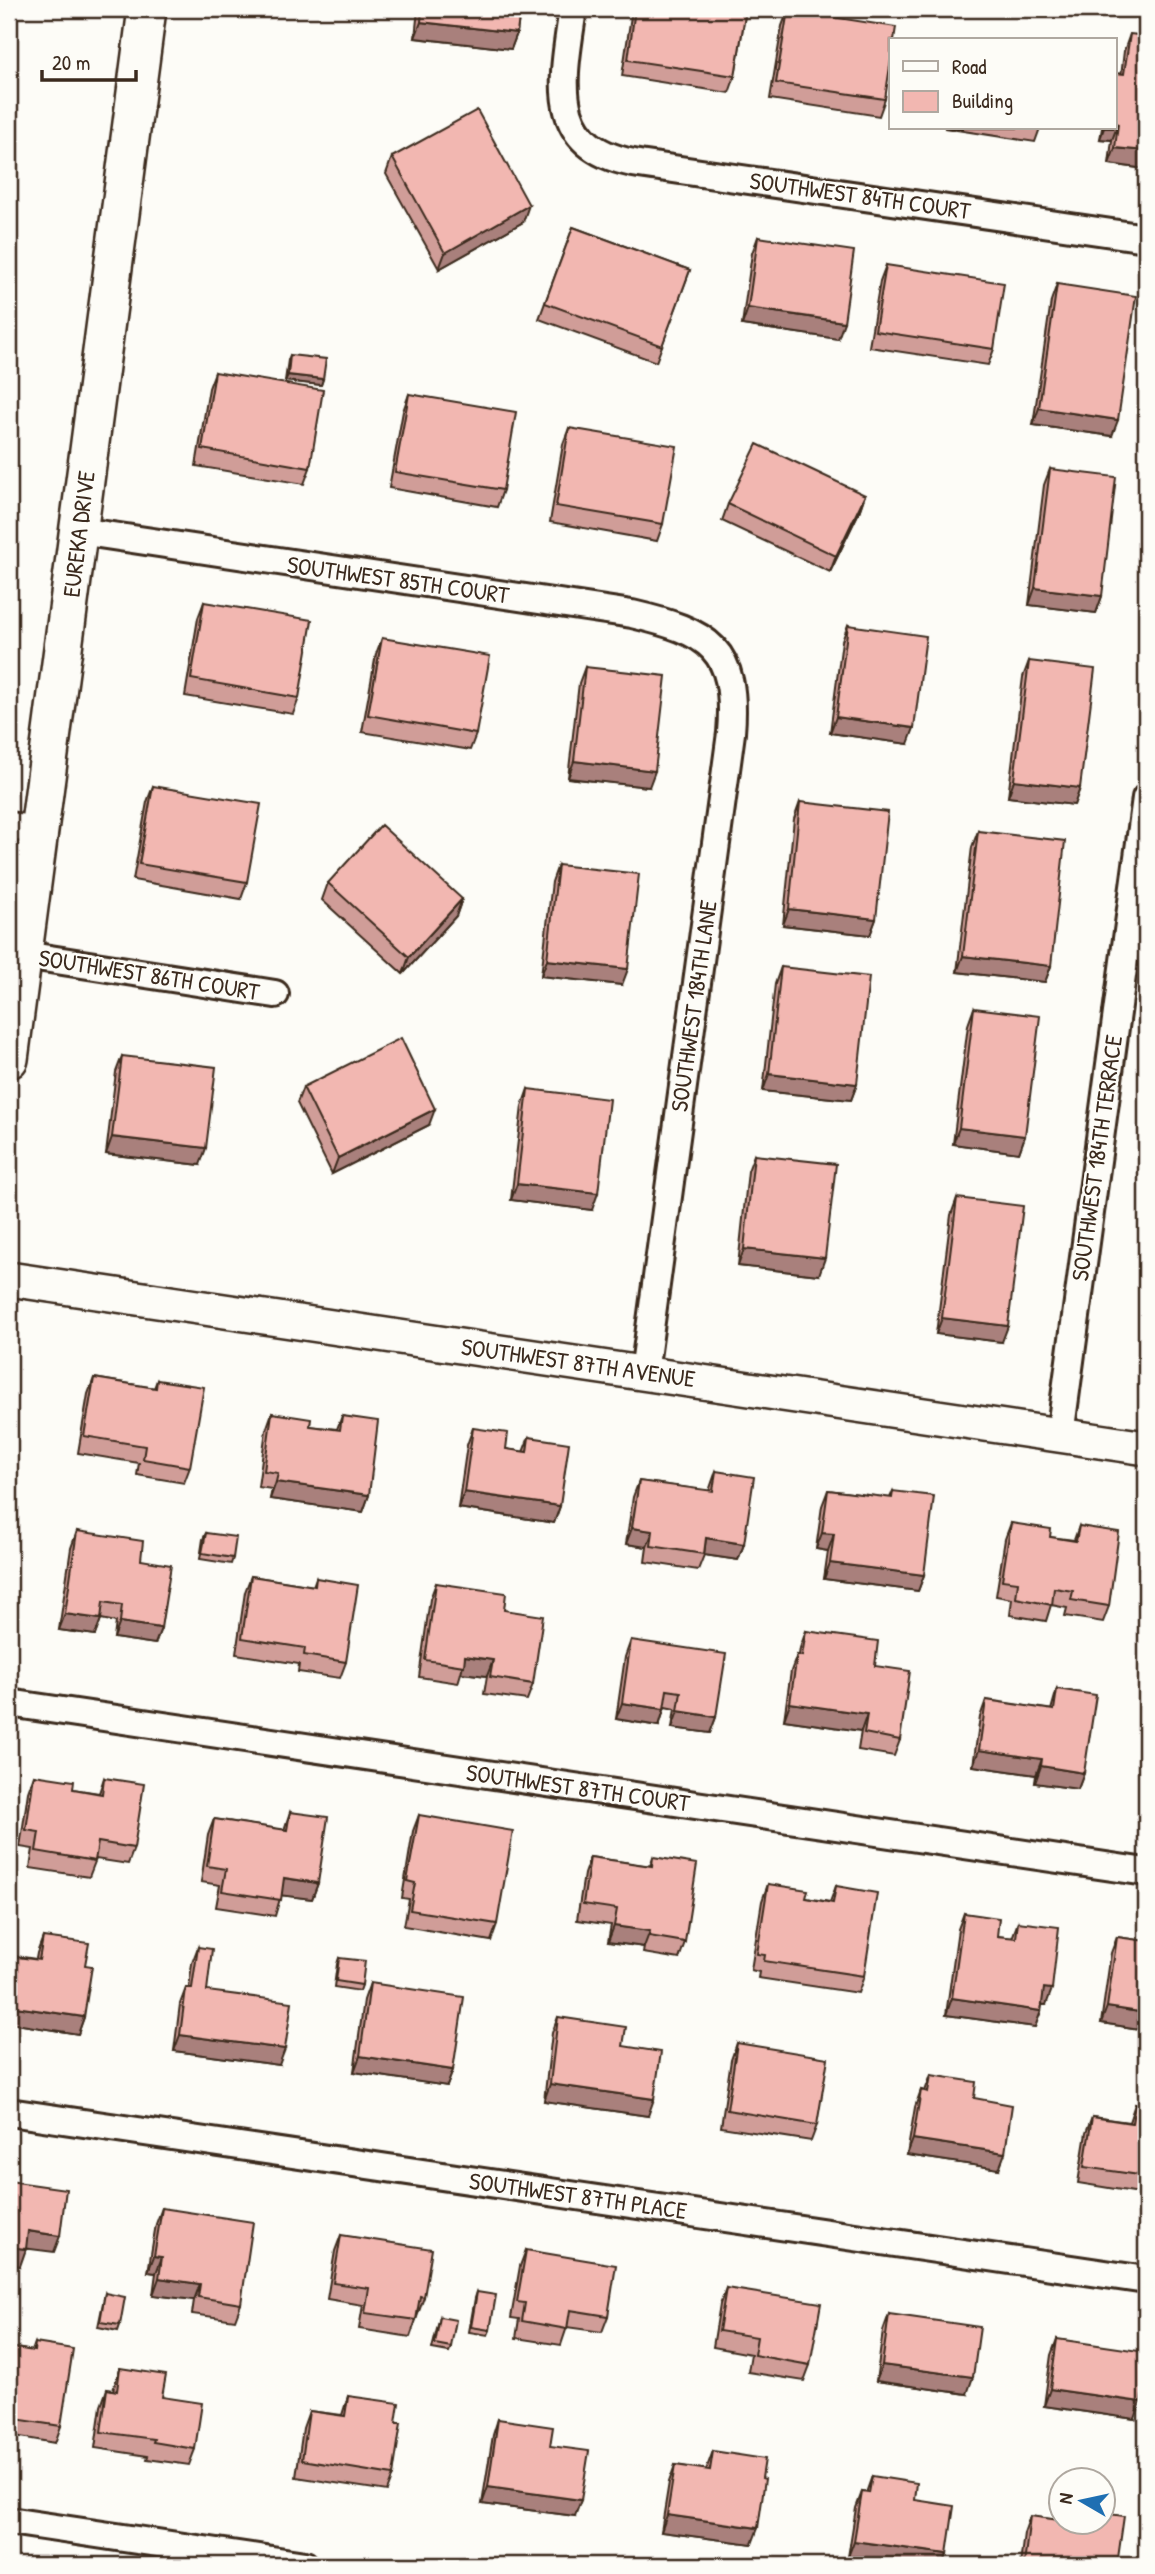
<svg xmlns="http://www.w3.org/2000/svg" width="1155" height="2574" viewBox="0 0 1155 2574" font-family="'Patrick Hand',sans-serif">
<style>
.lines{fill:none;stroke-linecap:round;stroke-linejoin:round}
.minor-casing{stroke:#3b2a1e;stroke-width:32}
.tertiary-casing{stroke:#3b2a1e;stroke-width:38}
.secondary-casing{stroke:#3b2a1e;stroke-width:42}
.minor{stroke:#fdfcf7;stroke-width:26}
.tertiary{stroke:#fdfcf7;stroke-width:33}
.secondary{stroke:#fdfcf7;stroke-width:37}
.wall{fill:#d09d98;stroke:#3b2a1e;stroke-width:2}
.shaded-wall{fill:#a9807c;stroke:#3b2a1e;stroke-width:2}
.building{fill:#f2b7b1;stroke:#3b2a1e;stroke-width:2}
.labels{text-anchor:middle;stroke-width:5;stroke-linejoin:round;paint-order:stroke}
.street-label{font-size:24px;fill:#3b2a1e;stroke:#fdfcf7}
</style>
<rect width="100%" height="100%" fill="#fdfcf7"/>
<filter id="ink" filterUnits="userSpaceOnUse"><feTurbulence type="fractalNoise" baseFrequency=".0143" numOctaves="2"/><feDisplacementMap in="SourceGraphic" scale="14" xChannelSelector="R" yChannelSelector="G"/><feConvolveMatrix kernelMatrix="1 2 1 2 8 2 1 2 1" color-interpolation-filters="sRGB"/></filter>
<g filter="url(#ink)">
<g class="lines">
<g class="minor-casing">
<path id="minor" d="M573,9c-10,70 -28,140 66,155l507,74
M79,531l553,83c77,18 106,34 99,119l-87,640
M9,826l31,4
M24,955l251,39
M1060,1435l86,-637
M9,1703l1137,169
M9,2112l1137,168
M9,2521l296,44"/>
</g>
<g class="tertiary-casing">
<path id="tertiary" d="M9,1279l1137,169"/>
</g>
<g class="secondary-casing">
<path id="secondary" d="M9,1059l138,-1050"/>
</g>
<use href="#minor" class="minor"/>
<use href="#tertiary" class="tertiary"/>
<use href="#secondary" class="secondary"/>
</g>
<path class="wall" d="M418,9h102l-3,24 -6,16 -96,-11z
M632,9h114l-11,67 -6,17 -107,-17z
M788,10l97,89 -6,17 -109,-17 12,-73z
M1130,34l16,135 -37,-5 3,-24 -12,-1 2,-11h13l9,-77z
M944,128h96l-5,14z
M392,157l131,65 -84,47 -53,-95z
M573,227l117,43 -34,92 -117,-43z
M758,237l80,102 -96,-14 10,-72z
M886,265l108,84 -6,16 -119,-18 11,-66z
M1057,284l55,152 -79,-11 18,-124z
M290,355l33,24 -2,6 -36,-4 3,-21z
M215,372l95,96 -6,16 -108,-18 13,-78z
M409,394l94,96 -6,17 -108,-19 14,-77z
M569,428l94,96 -6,17 -107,-19 13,-78z
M1050,469l52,127 -6,17 -67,-8 15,-120z
M865,495l-6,17 -29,60 -108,-51 6,-17z
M204,602l95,96 -6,16 -108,-18 13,-78z
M848,625l60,119 -78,-11 12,-92z
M382,638l94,96 -6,16 -108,-18 14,-78z
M1029,661l51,127 -6,17 -66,-8 15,-120z
M585,667l64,120 -81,-9 11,-95z
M153,786l94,96 -6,17 -108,-19 14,-78z
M800,802l76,117 -6,16 -87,-10 11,-106z
M978,831l73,135 -6,16 -88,-10 15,-125z
M558,865l64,120 -81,-9 11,-94z
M328,883l134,16 -6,17 -53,58 -81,-74z
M781,967l76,117 -6,16 -88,-9 12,-107z
M974,1008l51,128 -6,17 -66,-9 15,-119z
M122,1056l78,109 -94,-11 10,-82z
M303,1087l126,38 -97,49 -35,-71z
M528,1089l64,121 -81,-10 11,-94z
M754,1155l65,120 -81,-9 10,-95z
M957,1198l45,144 -66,-8 15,-119z
M94,1378l60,10 3,-8 33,87 -6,16 -47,-8 2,-12 -61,-10 10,-59z
M272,1413l38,13 27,3 5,-13 27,79 -6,17 -93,-13 2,-10 -14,-2 8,-57z
M473,1428l33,21 17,3 6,-15 31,69 -6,17 -96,-15 9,-63z
M716,1471l28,73 -6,16 -34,-5 -6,15 -53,-8 2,-15 -21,-3 7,-47 6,-16 70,10z
M828,1490l62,8 3,-7 31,84 -6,16 -94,-12 4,-28 -12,-2 6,-43z
M1011,1523l39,14 24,3 5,-14 30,80 -6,16 -38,-6 2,-8 -16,-3 -5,16 -36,-6 2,-16 -16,-3 9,-57z
M77,1531l64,29 20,68 -6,16 -41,-6 2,-16 -15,-3 -6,16 -36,-5 12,-82z
M206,1533l27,25 -2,6 -31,-5 3,-20z
M251,1576l62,10 3,-8 30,84 -6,16 -42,-6 1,-8 -63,-10 9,-62z
M436,1583l68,27 29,74 -6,16 -43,-6 3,-18 -26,-3 -3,10 -39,-6 11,-78z
M806,1631l69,35 25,74 -6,16 -36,-6 3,-19 -77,-11 7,-49 6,-16h2l1,-7z
M631,1640l85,77 -6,16 -38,-5 3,-19 -10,-2 -6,19 -43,-7 9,-62z
M1057,1689l27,84 -6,16 -43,-6 1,-8 -63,-9 7,-49 6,-17 65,10z
M34,1775l39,14 26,4 5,-15 30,70 -6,16 -32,-5 -7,18 -59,-9 3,-19 -13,-2 8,-55z
M290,1812l28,71 -6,16 -31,-4 -6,21 -59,-9 4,-22 -19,-3 7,-47 6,-16 70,11z
M419,1815l78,109 -6,17 -87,-15 5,-27 -7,-1 11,-67z
M590,1857l60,9 3,-9 32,85 -6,17 -36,-6 1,-6 -36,-5 3,-17 -34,-5 7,-46z
M768,1884l38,14 24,4 6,-16 28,90 -6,17 -100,-15 1,-6 -8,-2 11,-69z
M964,1913l33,23 15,2 6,-16 28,83h-4l-1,6 -6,16 -89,-12 12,-86z
M43,1937l42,28 -1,52 -6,17 -69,-11v-68l27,4 1,-6z
M1117,1937l29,4v89l-45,-7 10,-70z
M198,1947l9,44 72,74 -105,-14 6,-47 6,-16h3l3,-25z
M339,1958l23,27 -2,6 -26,-4 3,-23z
M370,1983l83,87 -6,16 -93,-14 10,-72z
M558,2017l65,29 25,70 -104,-15 8,-68z
M737,2043l80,82 -6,16 -90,-14 10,-67z
M931,2075l43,23 25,71 -92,-14 8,-48 6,-17 4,1z
M1135,2104l11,2v88l-68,-11 8,-50 6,-16 37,5z
M162,2208l79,96 -6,16 -43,-6 2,-14 -41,-5 3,-22 -8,-1 8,-48z
M341,2235l83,62 -14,40 -51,-8 4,-24 -36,-6 8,-48z
M526,2250l82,66 -6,16 -35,-5 -6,18 -45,-7 3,-19 -8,-1 9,-52z
M726,2288l84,77 -6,16 -56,-9 3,-18 -38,-7 7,-43z
M477,2292l13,38 -2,5 -19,-3 6,-34z
M105,2293l15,32 -2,6 -20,-4z
M889,2314l78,80 -91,-13 7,-50z
M440,2317l11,30 -2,5 -17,-3z
M1057,2339l78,80 -91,-13 7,-51z
M35,2343l26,83 -6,17 -46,-8v-88l23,4z
M120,2368l42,29 33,52 -6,16 -42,-6 1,-3 -53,-8 6,-42 6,-17 6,1z
M348,2396l48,27 -3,52 -6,16 -91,-14 7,-49 6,-17 33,4z
M498,2419l52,27 25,70 -93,-12 11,-69z
M713,2451l49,27 -10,66 -91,-12 8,-50 6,-17 31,5z
M872,2476l43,24 32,54 -4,11h-39l-56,-8 8,-49 6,-16 4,1z
M1060,2510v12l57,43h-97l4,-32 6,-17 27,4z"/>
<path class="shaded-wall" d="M421,22l96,11 -6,16 -96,-11z
M1115,123l3,1 -6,16 -12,-1 4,-11h11z
M1115,148l31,3v18l-37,-5z
M529,205l-6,17 -84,47 6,-16z
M748,308l96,14 -6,17 -96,-14z
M288,375l35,4 -2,6 -36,-4z
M1039,408l79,12 -6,16 -79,-11z
M865,495l-6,17 -29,60 6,-16z
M1035,588l67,8 -6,17 -67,-8z
M836,717l78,11 -6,16 -78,-11z
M574,761l81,10 -6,16 -81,-9z
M1014,780l66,8 -6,17 -66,-8z
M462,899l-6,17 -53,58 6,-17z
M789,909l87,10 -6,16 -87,-10z
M963,956l88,10 -6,16 -88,-10z
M547,960l81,9 -6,16 -81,-9z
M769,1074l88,10 -6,16 -88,-9z
M435,1109l-6,16 -97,49 6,-16z
M959,1128l66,8 -6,17 -66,-9z
M112,1137l94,11 -6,17 -94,-11z
M517,1184l81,9 -6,17 -81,-10z
M744,1249l81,9 -6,17 -81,-9z
M942,1318l66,8 -6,16 -66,-8z
M276,1482l93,13 -6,17 -93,-13z
M464,1492l96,14 -6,17 -96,-15z
M632,1528l21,3 -6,16 -21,-3z
M822,1533l12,1 -6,17 -12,-2z
M706,1538l38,6 -6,16 -34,-5z
M830,1563l94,12 -6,16 -94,-12z
M65,1614l36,5 -6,16 -36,-5z
M120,1622l41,6 -6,16 -41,-6z
M465,1656l28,4 -6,16 -26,-3z
M622,1703l42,6 -5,17 -43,-7z
M790,1703l77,11 -6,17 -77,-11z
M678,1711l38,6 -6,16 -38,-5z
M979,1750l63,9 -6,16 -63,-9z
M1041,1766l43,7 -6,16 -43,-6z
M284,1878l34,5 -6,16 -34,-4z
M614,1926l36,5 -6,16 -36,-5z
M1044,1988l8,1 -6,16 -8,-1z
M952,1998l89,13 -6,16 -89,-12z
M9,2006l75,11 -6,17 -69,-11z
M1107,2007l39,6v17l-45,-7z
M180,2035l105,14 -6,16 -105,-14z
M360,2056l93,14 -6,16 -93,-14z
M550,2084l104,15 -6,17 -104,-15z
M913,2139l92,14 -6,16 -92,-14z
M28,2231l32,5 -6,16 -32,-4z
M9,2247l17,2 -6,17 -11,-2z
M154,2256l8,1 -6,16 -8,-1z
M159,2278l41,6 -6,16 -41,-5z
M882,2365l91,12 -6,17 -91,-13z
M1050,2389l91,13 -6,17 -91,-13z
M488,2487l93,13 -6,16 -93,-12z
M667,2515l91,13 -6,16 -91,-12z
M854,2541l93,13 -4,11h-39l-56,-8z"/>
<path class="building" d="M422,9h98l-3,24 -96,-11z
M635,9h111l-11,67 -107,-16z
M788,10l108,17 -2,13h-3v20l-6,39 -109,-16z
M1130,34l16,2v115l-31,-3 3,-24 -3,-1v-50l9,1z
M477,110l52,95 -84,48 -53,-96z
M573,227l117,43 -28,76 -117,-43z
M758,237l96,14 -10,71 -96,-14z
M886,265l118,18 -10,66 -119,-18z
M1057,284l79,12 -18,124 -79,-12z
M290,355l36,4 -3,20 -35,-4z
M215,372l108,18 -13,78 -108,-19z
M409,394l107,18 -13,78 -108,-18z
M569,428l108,18 -14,78 -107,-18z
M757,444l108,51 -29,61 -108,-52z
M1050,469l66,8 -14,119 -67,-8z
M204,602l108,18 -13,78 -108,-19z
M848,625l78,11 -12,92 -78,-11z
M382,638l108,18 -14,78 -108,-19z
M1029,661l66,8 -15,119 -66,-8z
M585,667l81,9 -11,95 -81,-10z
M153,786l108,18 -14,78 -108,-18z
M800,802l88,10 -12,107 -87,-10z
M381,825l81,74 -53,58 -81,-74z
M978,831l87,10 -14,125 -88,-10z
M558,865l81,9 -11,95 -81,-9z
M781,967l88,10 -12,107 -88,-10z
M974,1008l66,8 -15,120 -66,-8z
M401,1038l34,71 -97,49 -35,-71z
M122,1056l94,11 -10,81 -94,-11z
M528,1089l81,10 -11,94 -81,-9z
M754,1155l82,9 -11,94 -81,-9z
M957,1198l66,8 -15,120 -66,-8z
M94,1378l62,10 1,-8 47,7 -14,80 -47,-8 2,-13 -61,-10z
M272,1413l39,6 -1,7 30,4 2,-14 36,5 -9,74 -93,-13 2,-9 -14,-2z
M473,1428l35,5 -2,16 21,3 2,-15 40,6 -9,63 -96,-14z
M716,1471l38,6 -10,67 -38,-6 -2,16 -53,-8 2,-15 -21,-3 7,-47 74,10z
M828,1490l64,8 1,-7 41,5 -10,79 -94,-12 4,-29 -12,-1z
M1011,1523l40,6 -1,8 26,4 3,-15 40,6 -10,74 -38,-6 2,-9 -19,-3 -2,17 -36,-7 2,-16 -16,-2z
M77,1531l66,10 -2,19 30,5 -10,63 -41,-6 2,-17 -19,-3 -2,17 -36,-5z
M206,1533l30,4 -3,21 -31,-5z
M251,1576l64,10 1,-8 42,7 -12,77 -42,-7 1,-7 -63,-10z
M436,1583l70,10 -2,17 39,6 -10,68 -43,-7 3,-17 -28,-4 -1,10 -39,-6z
M806,1631l72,10 -3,25 35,5 -10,69 -36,-7 3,-19 -77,-11 7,-48 5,1z
M631,1640l95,14 -10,63 -38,-6 3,-19 -14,-2 -3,19 -42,-6z
M1057,1689l39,6 -12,78 -43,-7 1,-7 -63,-9 7,-50 68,10z
M34,1775l40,6 -1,8 29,5 2,-16 40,6 -10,64 -36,-6 -3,19 -59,-10 3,-19 -13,-2z
M290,1812l38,5 -10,66 -34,-5 -3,22 -59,-9 4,-22 -19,-3 7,-47 73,11z
M419,1815l94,16 -16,93 -87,-14 5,-27 -8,-2z
M590,1857l62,9 1,-9 44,7 -12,78 -36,-6 1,-5 -36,-5 3,-17 -34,-5z
M768,1884l40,6 -2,8 27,5 3,-17 41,7 -13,83 -100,-15 1,-6 -8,-1z
M964,1913l35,5 -2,18 19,2 2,-16 41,5 -7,62 -8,-1 -3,23 -89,-13z
M43,1937l46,6 -4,22 7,1 -8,51 -75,-11v-50l30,4z
M1117,1937l29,4v72l-39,-6z
M198,1947l14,2 -5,42 85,11 -7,47 -105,-14 6,-47h6z
M339,1958l26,3 -3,24 -26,-4z
M370,1983l94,14 -11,73 -93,-14z
M558,2017l68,10 -3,19 38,6 -7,47 -104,-15z
M737,2043l91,15 -11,67 -90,-15z
M931,2075l45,7 -2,16 38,7 -7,48 -92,-14 8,-49 7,2z
M1135,2104l11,2v70l-62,-9 8,-50 40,6z
M9,2181l57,8 -6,47 -32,-5 -2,18 -17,-2z
M162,2208l91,14 -12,82 -43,-7 2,-13 -41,-6 3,-21 -8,-1z
M341,2235l91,14 -8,48 -4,-1 -4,24 -51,-7 4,-25 -36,-5z
M526,2250l90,15 -8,51 -38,-6 -3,19 -45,-8 3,-18 -8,-1z
M726,2288l95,15 -11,62 -56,-10 3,-18 -38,-6z
M477,2292l19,3 -6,35 -19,-3z
M105,2293l20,4 -5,28 -20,-3z
M889,2314l91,13 -7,50 -91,-12z
M440,2317l16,3 -5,27 -16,-3z
M1057,2339l89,13v10l-5,40 -91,-13z
M35,2343l38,6 -12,77 -52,-8v-71l25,4z
M120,2368l46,7 -4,22 40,6 -7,46 -42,-7 1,-3 -53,-7 6,-43 10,2z
M348,2396l51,7 -3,20h5l-8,52 -91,-15 7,-49 36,5z
M498,2419l55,8 -3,19 39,5 -8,49 -93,-13z
M713,2451l52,8 -3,19 3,1 -7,49 -91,-13 8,-50 35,5z
M872,2476l45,7 -2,17 39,6 -7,48 -93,-13 8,-49 7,1z
M1102,2513l22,3 -7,49h-93l6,-49 30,4v-6v8h42z"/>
</g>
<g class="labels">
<g class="street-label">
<text transform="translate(860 196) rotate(8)" y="8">SOUTHWEST 84TH COURT</text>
<text transform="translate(79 534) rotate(-83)" y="8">EUREKA DRIVE</text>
<text transform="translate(398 580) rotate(8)" y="8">SOUTHWEST 85TH COURT</text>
<text transform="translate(149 975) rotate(9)" y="8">SOUTHWEST 86TH COURT</text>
<text transform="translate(694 1006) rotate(-82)" y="8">SOUTHWEST 184TH LANE</text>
<text transform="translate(1097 1158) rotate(-82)" y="8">SOUTHWEST 184TH TERRACE</text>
<text transform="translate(578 1363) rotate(8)" y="8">SOUTHWEST 87TH AVENUE</text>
<text transform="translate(578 1788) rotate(8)" y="8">SOUTHWEST 87TH COURT</text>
<text transform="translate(578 2196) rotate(8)" y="8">SOUTHWEST 87TH PLACE</text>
</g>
</g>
<rect width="1155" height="2574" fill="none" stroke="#fdfcf7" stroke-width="35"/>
<rect x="18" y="18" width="1120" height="2539" fill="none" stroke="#3b2a1e" stroke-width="2.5" filter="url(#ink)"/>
<rect x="889" y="38" width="228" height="91" fill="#fdfcf7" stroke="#afa8a0" stroke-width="2"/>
<rect x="903" y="61" width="35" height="10" fill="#fdfcf7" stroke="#afa8a0" stroke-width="2"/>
<text x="952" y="74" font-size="21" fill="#3b2a1e">Road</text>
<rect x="903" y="91" width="35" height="21" fill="#f2b7b1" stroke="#afa8a0" stroke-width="2"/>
<text x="952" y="108" font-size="21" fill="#3b2a1e">Building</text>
<g transform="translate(1082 2501) rotate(279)"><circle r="33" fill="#fdfcf7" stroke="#afa8a0" stroke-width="2"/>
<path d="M0-5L12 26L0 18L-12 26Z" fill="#1f6fb2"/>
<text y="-10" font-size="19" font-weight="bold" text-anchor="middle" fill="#3b2a1e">N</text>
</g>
<path d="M42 70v10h94v-10" fill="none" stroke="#3b2a1e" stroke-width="3.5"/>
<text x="52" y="70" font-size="21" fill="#3b2a1e" stroke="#fdfcf7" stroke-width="5" paint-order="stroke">20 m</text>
</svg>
